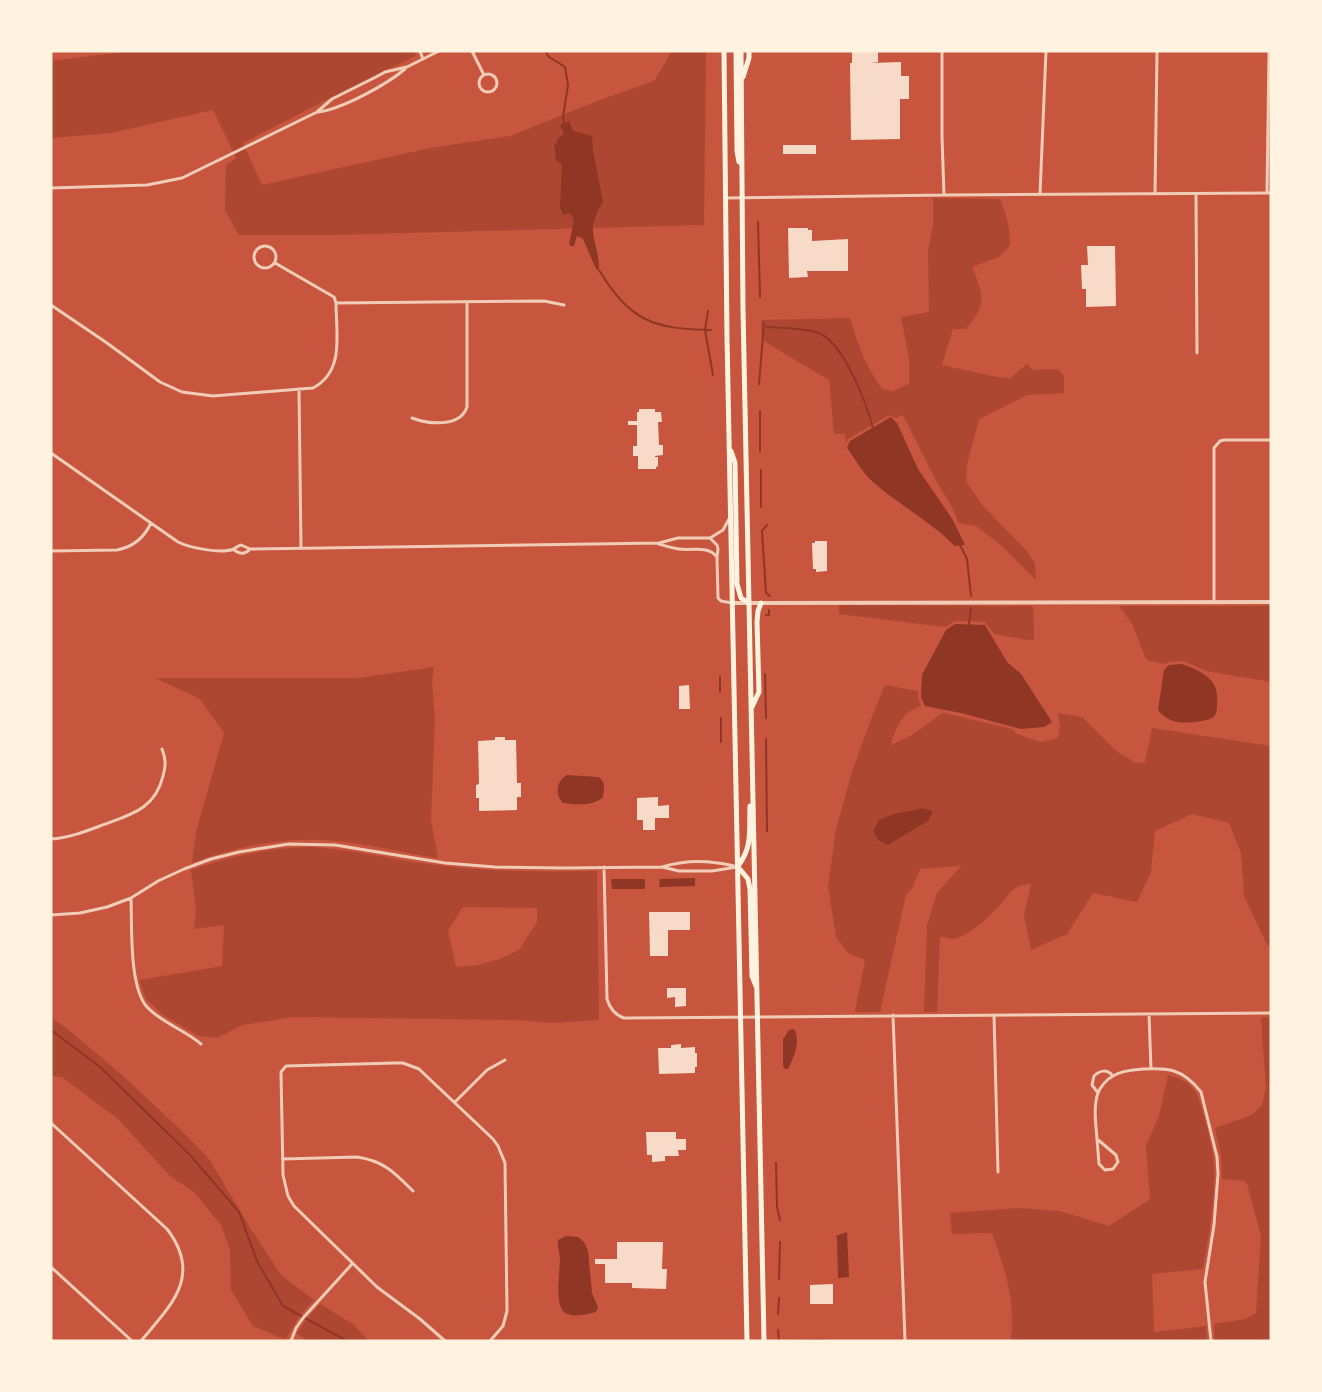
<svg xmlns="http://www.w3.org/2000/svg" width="1322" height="1392" viewBox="0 0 1322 1392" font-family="'DejaVu Sans',sans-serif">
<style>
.green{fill:#ae4732;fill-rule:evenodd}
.water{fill:#8f3625}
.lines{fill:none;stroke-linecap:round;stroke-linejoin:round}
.stream{stroke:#8f3625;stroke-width:2}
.building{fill:#f7dbc8}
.minor{stroke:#f1ccb7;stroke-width:3}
.tertiary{stroke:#f1ccb7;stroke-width:4}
.primary{stroke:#fff3e0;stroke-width:5}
</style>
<rect width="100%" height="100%" fill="#c8553d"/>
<path class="green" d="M131,51h283l2,5 -47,22 -126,65 19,42 168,-37 80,-12 87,-35 57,-20 18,-30h34l-2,174 -371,10h-94l-14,-25 1,-45 10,-7 -23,-48 -102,23 -60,5v-77z
M933,198l67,1c7,16 10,30 10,46l-11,12 -27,10c12,29 15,36 -6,62h-13l-11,36 55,12 13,1 17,-14 6,6 25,-1 6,7v17l-37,2 -48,24 -12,46 -1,16 16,24 45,46 8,12 1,17 -34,-34 -26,-20 -18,-3 -5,-14 -18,-30 -32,-64 -7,3 -7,-3 -41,24 -2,4 -1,-9h-11l-5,-54 -67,-40 -1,-20 89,-2c7,25 17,50 32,71l11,2 16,-7v-26l-8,-41 28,-5 -1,-62 5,-24z
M839,605l194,1 1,35 -40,-7 -9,-12 -30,-1 -10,6 -106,-13z
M1119,606h152v76l-65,-11 -23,-10 -14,1 -3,2 -17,-3 -3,-2 -14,-35z
M434,667l-2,13 3,39 -4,101 7,38c-34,-5 -68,-14 -103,-17 -48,-5 -98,5 -143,22l4,-31 28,-99 -24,-34 -45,-21h203z
M885,685l33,6v7l3,8c-18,5 -26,22 -30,39l21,-10 30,-22h2l68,16 5,5 23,8 18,-4 2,-12 -2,-13 24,4 33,33 21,13 9,-1 7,-34 119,18v199h-4l-23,-49 -3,-43 -12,-30 -37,-9 -37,17 -4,41 -14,30 -44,-9 -26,41 -36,16 -7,-35 7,-31c-18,1 -20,8 -31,21 -9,10 -34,34 -48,34 -4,-1 -8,-2 -12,-2l-3,75h-13l3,-87 10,-32 24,-27 -41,3 -7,18 -7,8 -26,117h-25l10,-52 -17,-7 -12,-16 -8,-51 8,-57 16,-57 21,-58zM923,808l10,3 -5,10 -40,24 5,-31z
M310,847c46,2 90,15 135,19 51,6 102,6 152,5l2,149 -47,3 -37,-3 -222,-3 -50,8 -26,13 -19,-2 -36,-22 -16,-15 -7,-19 83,-14 2,-41 -30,4 2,-21 -5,-38c39,-14 77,-22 119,-23zM463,907l74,1v14l-18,28 -19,9 -23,6 -21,2 -8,-37z
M1261,1017l10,1v323h-56l-1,-17 31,-5 11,-6 5,-77 -14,-52 -3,-3 -22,-2 -1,-22 -6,-29 37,-13 10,-10 4,-17z
M51,1018l14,9 56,47 63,59 25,26 42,70 30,46 33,25 -15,16 -12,22 -3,1 -31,-13 -22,-36 -1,-40 -9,-25 -27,-33 -24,-16 -52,-57 -56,-42 -11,-1z
M1168,1075c13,3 21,7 29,19 7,20 13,42 16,63 4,32 -4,80 -10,112l-51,5 2,58 52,-6 1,15h-196c4,-44 -5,-68 -19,-108l-40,1 -2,-21 68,-5 42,3 49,15 41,-27 -4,-53 13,-30z
M320,1304l33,20 16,17h-60l-10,-6h-3l10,-15z"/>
<path class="water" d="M569,121l4,10 19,5 1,14 10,52c-20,32 -4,36 -4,68l-3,-1 -13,-30 -6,-3 -3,10h-3l-2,-2 5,-24 -4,-7 -7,2 -3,-7 2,-44 -6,-4 -2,-15 3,-2v-4l7,-5 -4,-9z
M891,417l6,6 21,46 35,51 12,25 -10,1c-25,-25 -56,-41 -82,-64 -10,-9 -18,-23 -26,-34l3,-7z
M955,624l30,1 22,37 14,12 31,48 -8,5 -23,2 -60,-16 -36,-7 -4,-9 1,-22 24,-45z
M1182,664c19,7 38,15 35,40 0,5 0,11 -5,14 -3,2 -8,2 -11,3 -17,3 -32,3 -43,-11l6,-40 5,-5z
M567,775l31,2c8,4 6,12 5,20 -8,9 -28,8 -40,6 -9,-8 -6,-23 4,-28z
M923,808l10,3 -5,10 -40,24 -10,-5 -5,-9 6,-11 14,-6z
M695,878v8l-36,1 1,-8z
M611,879h34v10h-33z
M794,1029c7,12 0,28 -6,40h-3l-2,-3v-27l6,-9z
M847,1232l2,45 -11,1 -1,-40 -1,-2z
M566,1236l12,1 6,5 4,9 4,42 6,14 -2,5c-9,2 -22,6 -31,1 -11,-7 -5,-42 -5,-54 0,-6 -3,-12 -2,-19z"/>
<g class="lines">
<path class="stream" d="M545,51l4,6 16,10 3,18 -5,32 1,6
M758,222l2,75
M599,270c31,51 54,59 112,60
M708,311l-3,19 8,45
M767,327c14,1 42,1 54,7 23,11 46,70 52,94
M759,384l5,-61
M760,411v40
M761,470v37
M762,531l4,62 4,3
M762,531l5,-6
M960,545l7,14 4,37
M766,615h3v-5
M969,624l2,-16
M765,674l1,44
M720,677v15
M721,718v24
M766,739l1,92
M51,1030l49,37 90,88 49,57 18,49 26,45 64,35
M776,1163l1,44 3,13
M779,1279l1,-37
M778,1314l1,-16
M778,1330l1,11
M789,1341l36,-1"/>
</g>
<path class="building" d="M852,51h26v11l-7,1 30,-1v14h8v23h-9v40l-49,1 -1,-77h2z
M783,145h33v9h-33z
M788,228h20v2h4v11l36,-2v32h-41l1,6 -19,1z
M1087,246h28l1,60 -30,1v-18h-4l-1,-24h7z
M639,409h16v3h6l1,10h-4l1,23h4v10l-8,1v1h3v9l-2,1v2h-18v-13h-5v-10h4v-21h-9v-4h9v-9h2z
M815,541h12v30l-11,1v-3h-3l-1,-26h3z
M689,685l1,24h-11v-23z
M495,737h10v3h11l1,43h4v14h-4v13l-38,1v-13h-3v-13l3,-1 -1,-43 17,-1z
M658,797v9l11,-1v13h-14v12h-12v-10h-6v-22z
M649,912h41v18h-22v26h-18z
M667,988h19v18l-11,1v-10l-8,1z
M681,1044v4l14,-1v6h2v14h-2v6l-36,1 -1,-26h13v-3z
M646,1132h30v7h10v11h-8l1,6h-14v5l-13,1v-7h-5z
M617,1242h46l-1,27h5l-1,20 -34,-1v-5h-27v-19h-10v-5h22z
M833,1284v20h-23v-19z"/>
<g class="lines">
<path class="minor" d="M420,51l3,8
M472,51l12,24
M942,51v86l2,58
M479 83a9 9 0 1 1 18 0a9 9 0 1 1-18 0Z
M318,112c24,-3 68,-27 87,-43
M51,188l96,-3 35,-7 135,-66 15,-13 44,-22 9,-5 22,-5 32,-16
M1267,193l2,-142
M1040,194l6,-143
M1155,194l2,-143
M1196,194l1,159
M725,198l219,-3 327,-2
M254 257a11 11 0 1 1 22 0a11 11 0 1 1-22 0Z
M336,303l208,-2 20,4
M51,305l56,38 53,39 22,10 31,4 100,-8c32,-17 23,-54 23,-85l-2,-6 -59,-34
M299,390l2,158
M412,418c16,6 48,10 55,-11v-105
M51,453l127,89c12,6 43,12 56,7 2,-2 5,-3 7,-4l9,4c-5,6 -11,5 -17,0
M710,538l13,-8 6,-11
M659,544c7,2 13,4 20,5 13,2 29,-4 38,8
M250,549l409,-6 19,-5h32l7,7 1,4 -1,9 1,40 3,3 11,2
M51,551l66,-1c16,-3 27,-12 34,-27
M1214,602v-154l6,-7 4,-1h47
M51,839c17,-1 33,-7 49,-13 29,-11 55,-16 63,-50 3,-10 3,-17 -1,-27
M604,867l3,132c3,10 8,16 17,19l647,-5
M662,867c25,-8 48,-7 72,-1
M131,898c1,28 -2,89 16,109 15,16 38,23 54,37
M51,915l29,-2 27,-6 24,-9 27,-17 26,-12 27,-10 28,-7 50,-8 46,1 110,18 50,4 69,1 98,-1 17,4h33l25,-4
M1149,1014l2,55
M893,1015l12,326
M994,1015l4,157
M1098,1093l-6,-8 2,-9c6,-6 13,-7 19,0
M455,1102l32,-32 18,-10
M51,1123l116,106c36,47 4,76 -26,112
M1097,1139c-1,-14 -4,-32 1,-46 2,-6 9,-14 15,-17 12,-8 48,-9 61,-5 12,4 20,12 27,21l16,65 1,17 -4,51 -9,57 6,59
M1097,1139l19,16 2,7 -5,7 -8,1 -6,-6z
M283,1159l74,-2c27,4 37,15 56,34
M51,1267l81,74
M291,1341l5,-13 7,-10 49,-54
M445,1341l-25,-22 -43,-32 -83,-81 -6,-10 -5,-21 -2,-103 5,-6 108,-3h9l16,6 74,70 5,7 7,17 2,148 -4,15 -13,15"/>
<path class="tertiary" d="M732,603l539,-1"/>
<path class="primary" d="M724,51l3,286 20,1004
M736,51l1,100 2,11
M741,51l2,258 21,1032
M743,77l6,-19v-7
M731,451l4,12 2,121 4,14 8,5
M752,707l7,-15 -2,-70 1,-11 3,-8
M738,866c15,-19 11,-37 12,-60
M738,867l10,12 2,10 2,87 4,10"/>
</g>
<rect width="1322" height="1392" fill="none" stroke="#fff3e0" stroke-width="105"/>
</svg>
